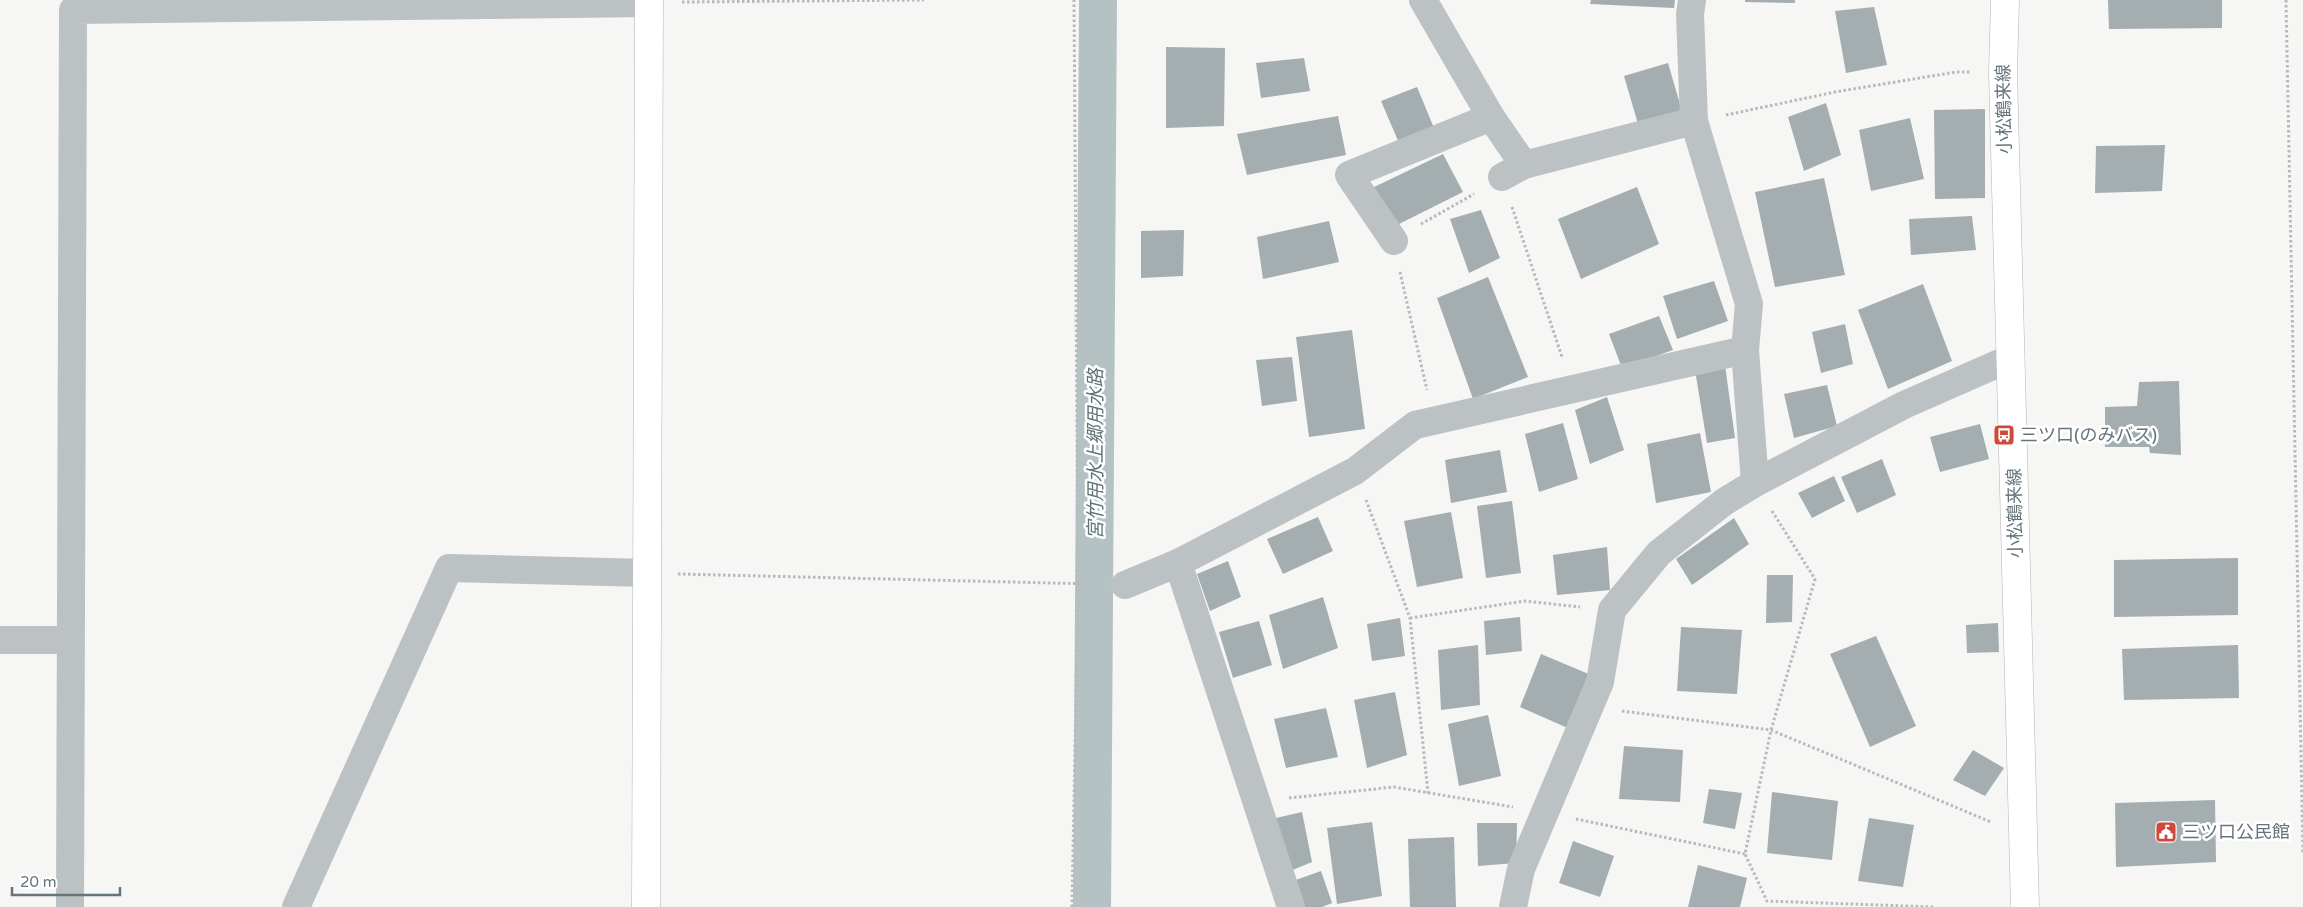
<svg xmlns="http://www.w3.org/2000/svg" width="2303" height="907" viewBox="0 0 2303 907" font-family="'Varela Round','Noto Sans JP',sans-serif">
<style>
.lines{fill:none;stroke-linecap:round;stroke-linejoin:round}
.canal{stroke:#b5c2c4;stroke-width:38}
.building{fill:#a4adb0}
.secondary-casing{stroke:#aeb5b8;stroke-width:29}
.primary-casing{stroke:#b0b5b7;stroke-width:29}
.path{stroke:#b6babc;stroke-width:3;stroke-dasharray:2.5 2.5;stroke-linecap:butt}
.street{stroke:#bcc1c3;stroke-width:28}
.secondary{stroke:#fff;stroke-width:28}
.primary{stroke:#fff;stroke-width:28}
.labels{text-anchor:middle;stroke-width:5;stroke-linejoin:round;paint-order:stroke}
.street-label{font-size:18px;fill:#65757b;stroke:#fff}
.poi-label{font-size:18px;fill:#65757b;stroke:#fff;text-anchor:start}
.water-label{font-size:19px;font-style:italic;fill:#607477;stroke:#fff}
</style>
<rect width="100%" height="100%" fill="#f6f6f4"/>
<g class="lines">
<path class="canal" d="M1092,907l6,-907"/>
</g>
<path class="building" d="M1591,0h84l-1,8 -84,-4z
M1745,0h50v3l-50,-1z
M2108,0h114v28l-113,1z
M1874,7l13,58 -41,8 -11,-62z
M1166,47l59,1 -1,78 -58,2z
M1304,58l6,33 -49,7 -5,-35z
M1668,63l14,48 -44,13 -14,-48z
M1417,87l17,41 -35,15 -18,-42z
M1826,103l15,52 -37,16 -16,-54z
M1985,109v89l-50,1 -1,-89z
M1338,116l8,39 -99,20 -10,-41z
M1910,118l14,61 -53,12 -12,-61z
M2165,145l-3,46 -67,2 1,-47z
M1443,154l20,38 -72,36 -19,-40z
M1824,178l21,97 -70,12 -20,-95z
M1637,187l22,57 -78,35 -23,-60z
M1481,210l19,48 -31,15 -19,-54z
M1972,216l4,34 -65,5 -2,-36z
M1329,221l10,41 -76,17 -6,-42z
M1184,230l-1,46 -42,2v-47z
M1488,277l40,100 -55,22 -36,-101z
M1714,281l14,40 -51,18 -14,-43z
M1923,284l29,77 -64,28 -30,-79z
M1659,316l14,34 -51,18 -13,-34z
M1845,324l8,40 -32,9 -9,-41z
M1352,330l13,99 -56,8 -13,-100z
M1292,357l5,44 -35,5 -6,-46z
M1725,365l10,73 -28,5 -12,-73z
M2179,381l2,74 -31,-2 -1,-6h-44v-40l32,-1 2,-24z
M1827,385l10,41 -43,12 -10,-44z
M1607,397l17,53 -34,14 -15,-54z
M1563,423l15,56 -39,13 -14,-58z
M1980,424l9,35 -49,13 -10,-35z
M1700,433l11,59 -55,11 -9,-59z
M1500,450l7,42 -56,11 -6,-43z
M1882,459l14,36 -39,18 -16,-36z
M1834,476l11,25 -33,17 -14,-25z
M1512,501l9,72 -35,5 -9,-72z
M1451,512l12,66 -46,9 -13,-66z
M1318,517l15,34 -50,23 -16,-35z
M1734,518l15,26 -57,41 -16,-26z
M1607,547l3,43 -53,5 -4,-40z
M2238,558v57l-124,2v-57z
M1228,561l13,36 -31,14 -13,-37z
M1767,575h26l-1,47 -26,1z
M1323,597l15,51 -55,21 -14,-54z
M1520,617l2,34 -36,4 -2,-34z
M1400,618l5,38 -33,5 -5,-37z
M1259,621l13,44 -39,13 -14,-46z
M1998,623l1,29 -32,1 -1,-28z
M1681,627l61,3 -5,64 -60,-3z
M1876,636l40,90 -46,21 -40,-93z
M1478,645l2,60 -39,5 -3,-60z
M2238,645l1,53 -115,2 -2,-51z
M1541,654l50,21 -21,54 -50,-22z
M1395,692l12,63 -40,13 -13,-68z
M1326,708l12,49 -52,11 -12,-49z
M1488,715l13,61 -42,10 -11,-62z
M1624,746l59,4 -3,52 -61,-3z
M1973,750l31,18 -19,28 -32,-16z
M1709,789l33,4 -7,36 -32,-6z
M1772,792l66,9 -6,59 -65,-7z
M2215,800l1,62 -100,5 -1,-64z
M1302,812l10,50 -22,9 -14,-53z
M1869,818l45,7 -11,62 -45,-6z
M1372,822l10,74 -45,8 -10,-76z
M1477,823h40l-1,40 -38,3z
M1454,837l2,70h-46l-2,-68z
M1573,841l41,15 -14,41 -41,-14z
M1698,865l49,13 -7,29h-52z
M1321,871l11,32 -10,4h-21l-8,-26z"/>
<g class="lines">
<g class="secondary-casing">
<path id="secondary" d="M646,907l3,-907"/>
</g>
<g class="primary-casing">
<path id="primary" d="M2005,0l-2,73 22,834"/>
</g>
<path class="path" d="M2286,0l17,853
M682,2l242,-2
M1726,115l109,-23 121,-20h15
M1512,207l50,150
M1421,224l53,-30
M1400,272l27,118
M1366,500l44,118 18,175
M1772,511l43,68 -44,151 -26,124 22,47 167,6
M678,574l416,10
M1410,618l115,-17 55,6
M1622,711l149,19 220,92
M1289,798l105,-11 119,20
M1576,819l169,35
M1072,907l6,-323 -4,-584"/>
<path class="street" d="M1423,0l68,117 33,48
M1692,0l-2,14 4,107 55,183 -4,46 10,133
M1502,177l22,-12 170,-44
M1394,241l-45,-66 142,-58
M1178,563l113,344
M1125,585l53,-22 177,-92 60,-46 330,-75
M0,640h71
M70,907l3,-897 576,-7
M296,907l153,-339 198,5
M1513,907l8,-38 79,-187 12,-72 47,-57 65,-51 31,-19 149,-78 107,-47"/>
<use href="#secondary" class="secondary"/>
<use href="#primary" class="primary"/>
</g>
<defs>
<g id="bus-square" transform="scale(1.125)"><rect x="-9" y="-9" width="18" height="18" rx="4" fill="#cf493b" stroke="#fff"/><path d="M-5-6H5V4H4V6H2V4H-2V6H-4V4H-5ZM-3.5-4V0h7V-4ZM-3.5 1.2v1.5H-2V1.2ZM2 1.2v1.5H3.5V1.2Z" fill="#fff"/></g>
<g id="civic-square" transform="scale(1.125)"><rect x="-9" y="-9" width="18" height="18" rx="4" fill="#cf493b" stroke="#fff"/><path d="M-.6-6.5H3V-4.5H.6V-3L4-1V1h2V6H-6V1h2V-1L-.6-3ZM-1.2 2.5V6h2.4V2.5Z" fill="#fff"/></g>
</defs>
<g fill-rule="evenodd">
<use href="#bus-square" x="2004" y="435"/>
<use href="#civic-square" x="2166" y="832"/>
</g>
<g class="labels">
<g class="street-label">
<text transform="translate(2004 109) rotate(-91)" y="6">小松鶴来線</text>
<text transform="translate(2015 513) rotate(-91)" y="6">小松鶴来線</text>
</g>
<g class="poi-label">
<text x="2020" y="441">三ツ口(のみバス)</text>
<text x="2182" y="838">三ツ口公民館</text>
</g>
<g class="water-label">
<text transform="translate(1095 454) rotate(-90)" y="7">宮竹用水上郷用水路</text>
</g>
</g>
<path d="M12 887v8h108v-8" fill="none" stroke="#65757b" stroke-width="2.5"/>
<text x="20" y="887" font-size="15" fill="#65757b" stroke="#ffffff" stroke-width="4" paint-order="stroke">20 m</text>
</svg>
